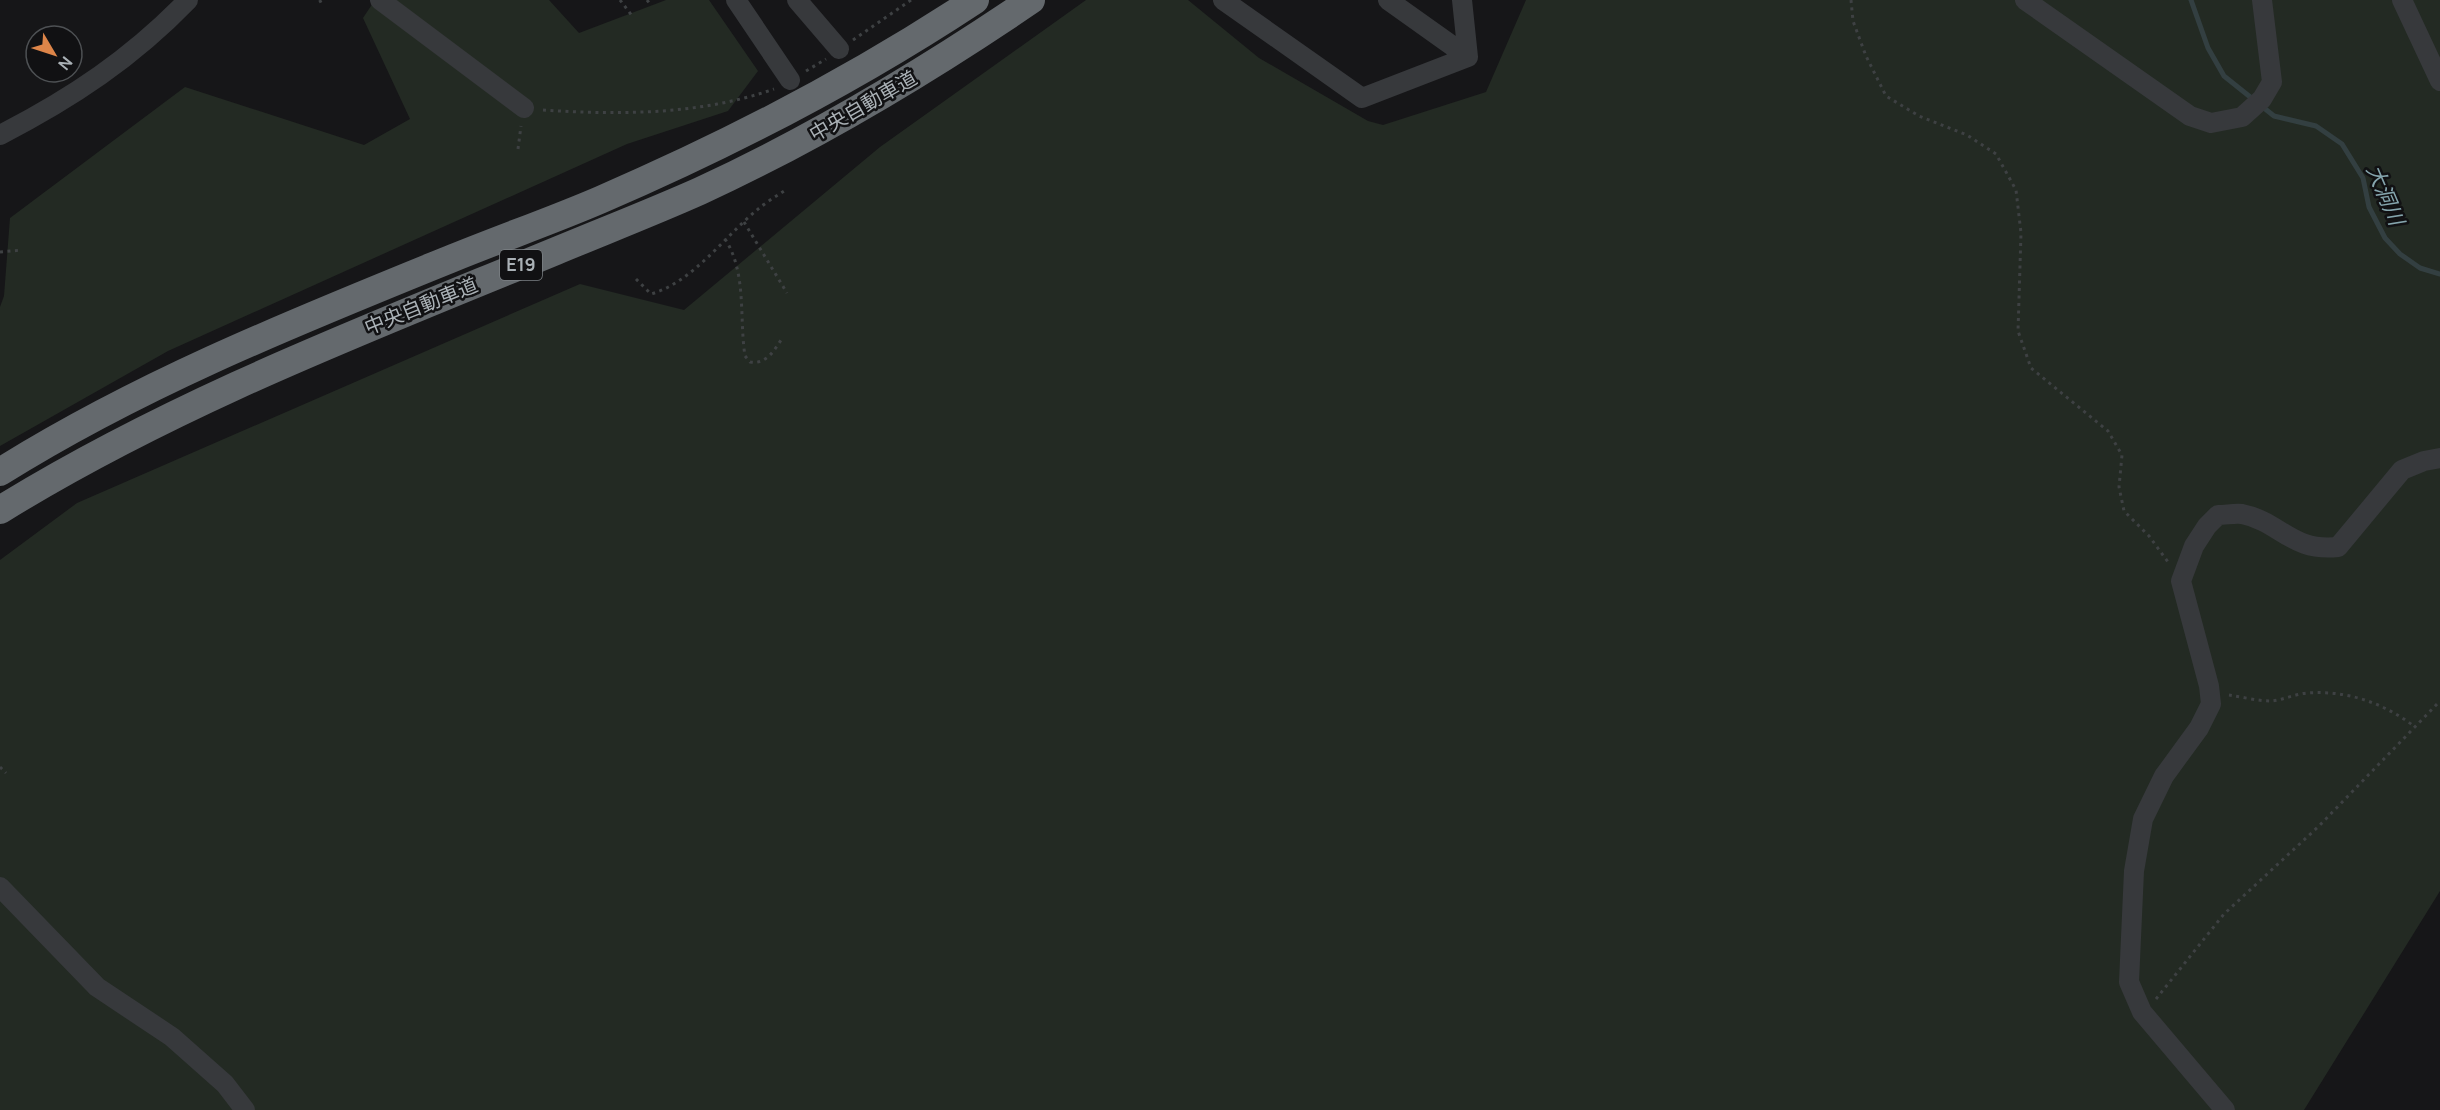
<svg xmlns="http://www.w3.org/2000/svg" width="2440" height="1110" viewBox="0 0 2440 1110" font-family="Manrope,'Noto Sans JP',sans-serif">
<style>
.green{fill:#232a23}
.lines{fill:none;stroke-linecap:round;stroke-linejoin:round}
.stream{stroke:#333f41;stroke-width:5}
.path{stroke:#3e4143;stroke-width:3;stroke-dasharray:3 4.5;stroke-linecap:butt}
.minor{stroke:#37393c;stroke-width:20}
.highway{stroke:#64696d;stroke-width:28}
.labels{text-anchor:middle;stroke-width:5;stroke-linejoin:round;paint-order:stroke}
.shield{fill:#111113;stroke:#7c8185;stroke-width:1.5}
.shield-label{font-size:18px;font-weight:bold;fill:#aab1b6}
.street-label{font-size:20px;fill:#aab1b6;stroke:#111113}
.water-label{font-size:21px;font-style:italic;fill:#85a5ad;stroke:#111113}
</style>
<rect width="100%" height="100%" fill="#161618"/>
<path class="green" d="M375,0h174l30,33 87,-33h43l49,71 -30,40 -101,33 -459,207 -168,95v-139l4,-11 6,-78 175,-131 179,58 46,-26 -47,-101z
M1086,0h102l71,58 109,63 15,4 103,-33 40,-92h914v891l-136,219h-2304v-550l77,-57 503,-219 104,26 196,-163z"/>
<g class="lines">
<path class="stream" d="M2191,0l17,48 16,28 50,40 42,10 26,18 21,34 6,29 16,31 15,16 20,14 20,6"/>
<path class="path" d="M620,0l13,17
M647,0l3,4
M1851,0l2,21 13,35 20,40 33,20 48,19 29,19 20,36 5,43 -3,98 13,37 77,63 14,24 -3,32 5,24 25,25 19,26
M319,2l4,-2
M853,40l58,-40
M806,71l20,-12
M543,110c77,5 157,5 231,-21
M518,149l3,-23
M744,222l43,71
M725,239c22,34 14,78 20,117l5,6c17,3 25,-13 33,-25
M0,252l22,-2
M636,279l15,15c42,-12 73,-57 106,-84 8,-7 18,-13 27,-19
M2229,695c13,2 29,6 42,6 12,-1 24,-7 36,-8 40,-3 77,10 108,34
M0,767l6,6
M2156,999l68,-85 95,-88 121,-125"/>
<path class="minor" d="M380,0l144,108
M736,0l54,80
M797,0l42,49
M1223,0l139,98 106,-41 -6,-57
M1388,0l80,57
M2025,0l165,116 21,7 31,-6 20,-18 10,-17 -10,-82
M2402,0l38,81
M0,135c72,-37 132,-77 188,-135
M0,887l97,100 75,50 53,47 20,26
M2225,1110l-83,-98 -13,-30 5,-111 9,-52 21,-43 35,-48 12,-24 -2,-18 -28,-105 13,-35 13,-20 11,-11c8,0 17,-2 24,-1 39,8 49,38 96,33l64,-77 22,-9 16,-3"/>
<path class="highway" d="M0,472c142,-89 298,-151 453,-214 49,-20 98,-37 147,-58 130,-56 257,-122 375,-200
M0,510c175,-108 367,-181 556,-259 48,-20 97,-39 144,-60 117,-54 225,-119 331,-191"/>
</g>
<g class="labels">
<rect class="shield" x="500" y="250" width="42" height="30" rx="4.5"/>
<g class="shield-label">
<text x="521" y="271">E19</text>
</g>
<g class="street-label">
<text transform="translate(863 106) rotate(-30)" y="7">中央自動車道</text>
<text transform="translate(421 306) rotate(-22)" y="7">中央自動車道</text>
</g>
<g class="water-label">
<text transform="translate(2385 195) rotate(67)" y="7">大洞川</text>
</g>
</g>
<g transform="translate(54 54) rotate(129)"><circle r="28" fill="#111113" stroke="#4e5154" stroke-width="1.5"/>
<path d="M0-4.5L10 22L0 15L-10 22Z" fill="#dd8549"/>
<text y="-9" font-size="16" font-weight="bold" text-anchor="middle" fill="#aab1b6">N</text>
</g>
</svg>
